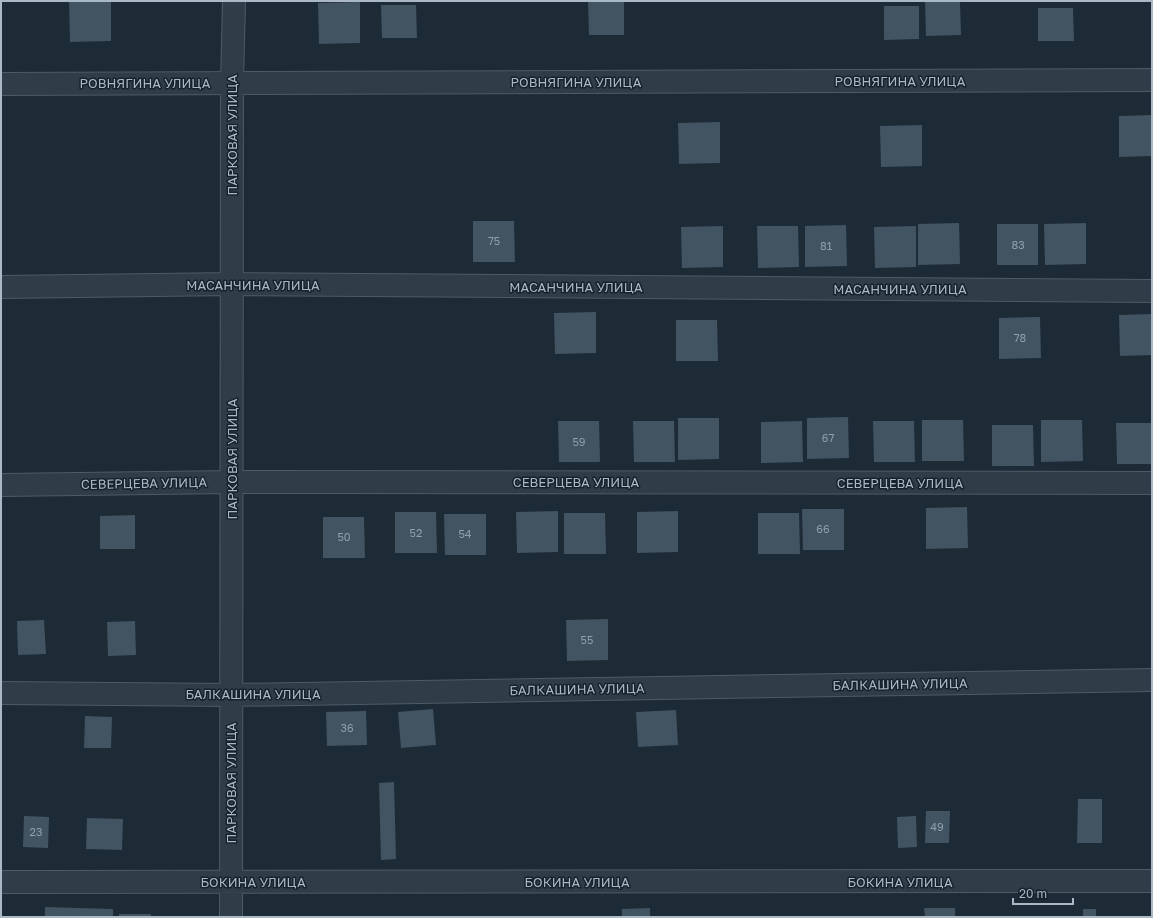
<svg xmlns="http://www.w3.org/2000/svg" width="1153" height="918" viewBox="0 0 1153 918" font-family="'Golos Text',sans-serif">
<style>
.building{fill:#425362}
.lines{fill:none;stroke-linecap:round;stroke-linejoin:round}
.minor-casing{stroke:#4e5b66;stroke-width:24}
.minor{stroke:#303d48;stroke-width:22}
.labels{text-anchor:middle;stroke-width:3;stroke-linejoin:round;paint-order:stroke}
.number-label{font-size:11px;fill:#909fac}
.street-label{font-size:13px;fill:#aab8c5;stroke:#16222c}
</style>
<rect width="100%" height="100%" fill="#1d2b37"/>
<path class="building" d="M69,1h42v40l-41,1z
M360,2v41l-41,1 -1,-41z
M588,2h36v33h-35z
M925,2h35l1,33 -35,1z
M381,5h35l1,33h-35z
M884,6h35v33l-35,1z
M1038,8h35l1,33h-36z
M1152,115v41l-33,1v-41z
M720,122v41l-41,1 -1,-41z
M922,125v41l-41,1 -1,-41z
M473,221h41l1,41h-42z
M959,223l1,41 -42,1v-41z
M1086,223v41l-41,1 -1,-41z
M997,224h41v41h-41z
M846,225l1,41 -42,1v-41z
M723,226v41l-41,1 -1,-41z
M757,226h41l1,41 -41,1z
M916,226v41l-41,1 -1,-41z
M596,312v41l-41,1 -1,-41z
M1152,314v41l-32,1 -1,-41z
M1040,317l1,41 -42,1v-41z
M676,320h41l1,41h-42z
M848,417l1,41 -42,1v-41z
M678,418h41v41l-41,1z
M922,420h41l1,41h-42z
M1041,420h41l1,41 -42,1z
M558,421h41l1,41h-41z
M633,421h41l1,41h-41z
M802,421l1,41 -42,1v-41z
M873,421h41l1,41h-41z
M1116,423h36v41h-35z
M992,425h41l1,41h-42z
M967,507l1,41 -42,1v-41z
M802,509h42v41h-41z
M558,511v41l-41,1 -1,-41z
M678,511v41l-41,1v-41z
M395,512h41l1,41h-42z
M564,513h41l1,41h-42z
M758,513h41l1,41h-42z
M444,514h42v41h-41z
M135,515v34h-35v-33z
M323,517h41l1,41h-42z
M608,619v41l-41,1 -1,-41z
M44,620l2,34 -28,1 -1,-34z
M135,621l1,34 -28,1 -1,-34z
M433,709l3,36 -35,3 -3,-36z
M676,710l2,35 -40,2 -2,-35z
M366,711l1,34 -40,1 -1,-34z
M85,716l27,1 -1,31h-27z
M394,782l2,77 -15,1 -2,-77z
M1078,799h24v44h-25z
M926,811h24l-1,32h-24z
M24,816l25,1 -1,31 -25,-1z
M916,816l1,31 -19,1 -1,-31z
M87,818l36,1 -1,31 -36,-1z
M45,907l68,2v8h-68z
M650,908v9h-28v-8z
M924,908h31v9h-30z
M1083,909h13v8h-13z
M119,914h32v3h-32z"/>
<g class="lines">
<g class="minor-casing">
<path id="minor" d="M1,84l1151,-4
M1,287l231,-3 920,7
M1,485l231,-3 920,1
M1,693l231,2 920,-15
M1,882l1151,-1
M231,917l1,-834 2,-82"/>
</g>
<use href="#minor" class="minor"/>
</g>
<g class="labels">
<g class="number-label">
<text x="494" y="245">75</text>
<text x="1018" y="249">83</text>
<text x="826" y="250">81</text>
<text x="1020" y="342">78</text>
<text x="828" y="442">67</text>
<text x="579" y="446">59</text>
<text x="823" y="533">66</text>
<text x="416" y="537">52</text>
<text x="465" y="538">54</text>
<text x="344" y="541">50</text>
<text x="587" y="644">55</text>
<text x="347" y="732">36</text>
<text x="937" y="831">49</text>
<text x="36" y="836">23</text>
</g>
<g class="street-label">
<text x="900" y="86">РОВНЯГИНА УЛИЦА</text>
<text x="576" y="87">РОВНЯГИНА УЛИЦА</text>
<text x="145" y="88">РОВНЯГИНА УЛИЦА</text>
<text transform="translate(232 135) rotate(-90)" y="5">ПАРКОВАЯ УЛИЦА</text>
<text x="253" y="290">МАСАНЧИНА УЛИЦА</text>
<text x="576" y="292">МАСАНЧИНА УЛИЦА</text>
<text x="900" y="294">МАСАНЧИНА УЛИЦА</text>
<text transform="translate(232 459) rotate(-90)" y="5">ПАРКОВАЯ УЛИЦА</text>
<text x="576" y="487">СЕВЕРЦЕВА УЛИЦА</text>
<text transform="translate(144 483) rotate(-1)" y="5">СЕВЕРЦЕВА УЛИЦА</text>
<text x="900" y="488">СЕВЕРЦЕВА УЛИЦА</text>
<text transform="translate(900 684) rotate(-1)" y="5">БАЛКАШИНА УЛИЦА</text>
<text transform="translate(577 689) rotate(-1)" y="5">БАЛКАШИНА УЛИЦА</text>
<text x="253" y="699">БАЛКАШИНА УЛИЦА</text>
<text transform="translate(231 783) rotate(-90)" y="5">ПАРКОВАЯ УЛИЦА</text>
<text x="253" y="887">БОКИНА УЛИЦА</text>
<text x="577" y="887">БОКИНА УЛИЦА</text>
<text x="900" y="887">БОКИНА УЛИЦА</text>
</g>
</g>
<rect width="1153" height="918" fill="none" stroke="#aab8c5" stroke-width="4"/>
<path d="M1013 898v6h60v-6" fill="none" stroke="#aab8c5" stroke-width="2"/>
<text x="1019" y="898" font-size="12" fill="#aab8c5" stroke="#16222c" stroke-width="3" paint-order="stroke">20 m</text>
</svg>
